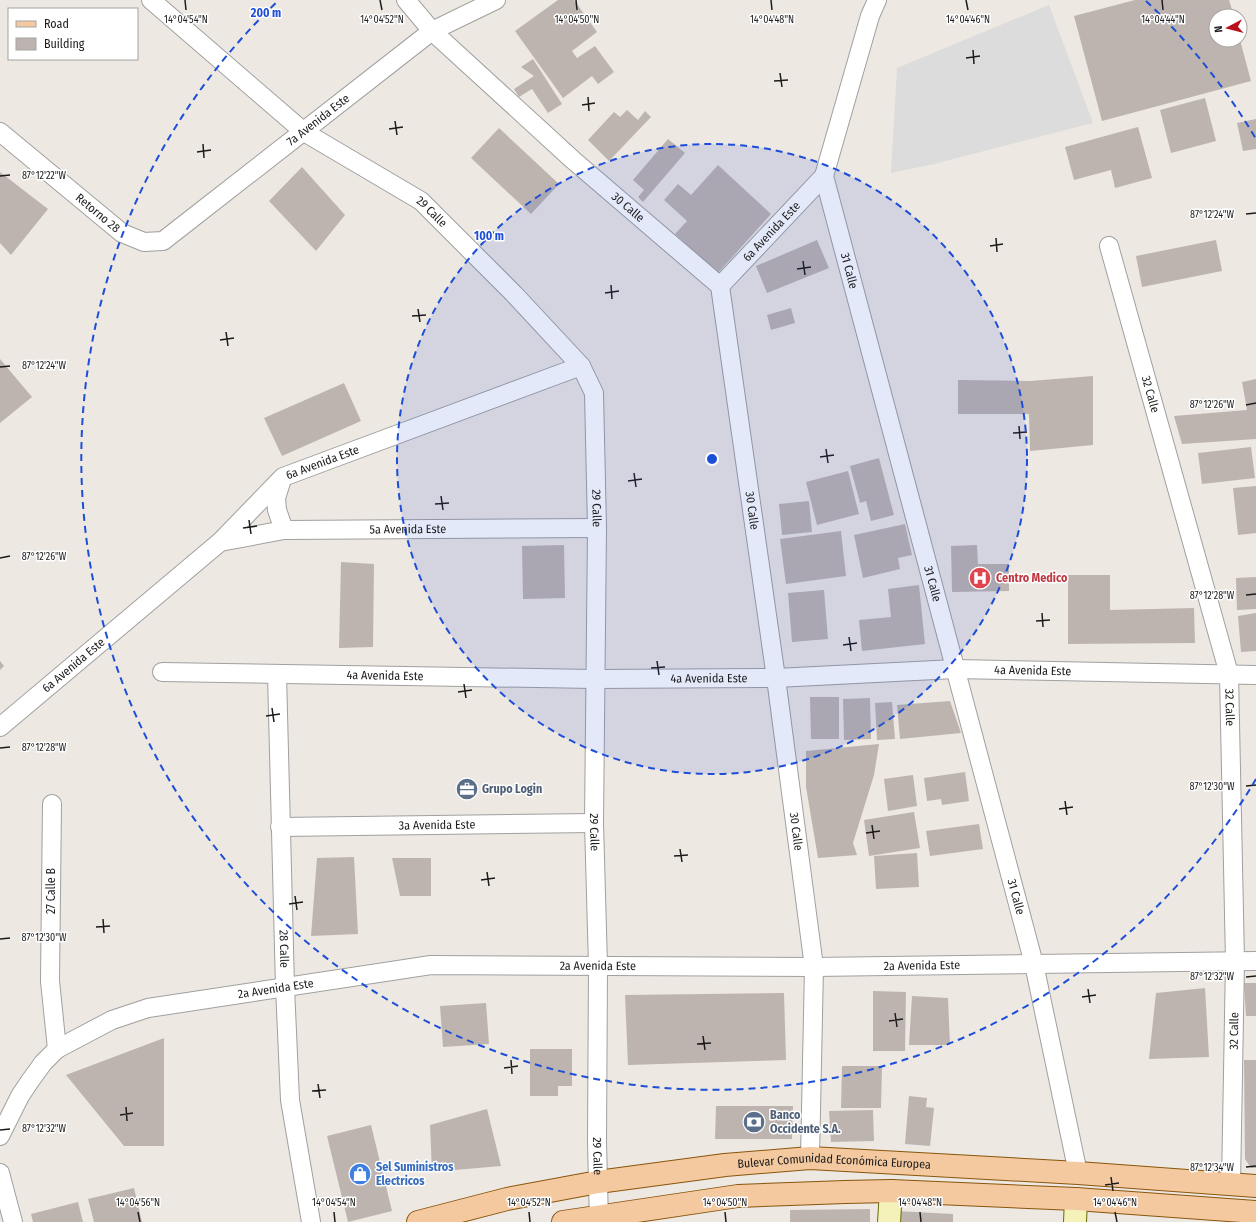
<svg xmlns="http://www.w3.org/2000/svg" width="1256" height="1222" viewBox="0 0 1256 1222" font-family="'Fira Sans Condensed',sans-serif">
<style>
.parking{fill:#dcdcdc}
.building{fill:#bdb4af}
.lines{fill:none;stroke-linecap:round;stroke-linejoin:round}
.street-casing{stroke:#a0a0a0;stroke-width:20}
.secondary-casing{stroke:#67690d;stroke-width:24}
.primary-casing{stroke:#89550b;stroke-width:24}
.street{stroke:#fff;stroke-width:18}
.secondary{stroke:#f4f2b9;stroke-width:22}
.primary{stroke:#f4c9a0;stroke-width:22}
.ticks{fill:none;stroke:#1c1c1c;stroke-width:1.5}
.ring{fill:none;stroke:#1d4ed8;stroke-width:2;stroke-dasharray:7 5}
.labels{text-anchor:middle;stroke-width:3;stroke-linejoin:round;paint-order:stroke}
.street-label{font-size:12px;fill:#1c1c1c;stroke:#fff}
.health-label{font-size:12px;font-weight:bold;fill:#be3a42;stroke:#fff;text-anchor:start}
.service-label{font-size:12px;font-weight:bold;fill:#4e5e75;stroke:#fff;text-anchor:start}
.shop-label{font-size:12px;font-weight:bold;fill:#366cbe;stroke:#fff;text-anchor:start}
.ticks-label{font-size:10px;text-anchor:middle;fill:#1c1c1c;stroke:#fff;stroke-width:3;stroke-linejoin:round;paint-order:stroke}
.centre{fill:#1d4ed8;stroke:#fff;stroke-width:2}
.ring-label{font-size:12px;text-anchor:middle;font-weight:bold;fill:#1d4ed8;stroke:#fff;stroke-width:3;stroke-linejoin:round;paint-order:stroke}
</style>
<rect width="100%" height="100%" fill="#ede8e2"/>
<path class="parking" d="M1049,5l44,118 -159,41 -43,9 6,-105z"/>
<path class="building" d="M558,0h16l23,32 -25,19 5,7 18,-12 19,26 -16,12 -6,-8 -29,22 -48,-67z
M1135,0h94l5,16h-18v24h24l11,41 -149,40 -28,-105z
M533,59l29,45 -14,9 -16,-24 -13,8 -5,-8 20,-13 -13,-9z
M1205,98l11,43 -45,12 -11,-43z
M627,110l11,10 7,-9 6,6 -42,44 -21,-21 26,-28 6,5z
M1256,119v30l-13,2 -6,-28z
M1138,127l14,51 -37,10 -4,-18 -37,10 -9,-33z
M499,128l60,56 -28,30 -60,-56z
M668,139l17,14 -42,49 -5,-5 6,-7 -11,-10z
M718,165l53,49 -53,59 -43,-39 12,-13 -23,-21 14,-16 13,11z
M302,167l43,48 -29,36 -47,-50z
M0,172l48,37 -37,46 -11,-12z
M817,240l12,28 -62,25 -11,-27z
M1216,240l6,31 -80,16 -6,-31z
M791,308l4,15 -24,7 -4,-15z
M0,359l32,38 -32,26z
M1093,376v69l-63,6 -1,-37h-71v-34l72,1z
M1256,379v60l-74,5 -8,-28 73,-6 -5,-28z
M344,383l17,38 -79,35 -18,-38z
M1251,447l4,31 -53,6 -4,-31z
M879,458l15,57 -23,6 -5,-20 -6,2 -10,-37z
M848,471l11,43 -42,11 -11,-43z
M1256,486v47l-18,2 -5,-47z
M809,501l3,31 -30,3 -3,-31z
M905,524l7,31 -14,3 2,11 -37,9 -9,-43z
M841,531l5,45 -60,8 -6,-45z
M564,545l1,53 -42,1 -1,-53z
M977,545l1,19h31v27l-57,1 -1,-46z
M341,562l33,2 -1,83 -34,1z
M1068,575h42v35l84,-2 1,35 -127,1z
M1256,577v32l-19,1 -1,-32z
M919,585l6,59 -63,7 -3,-31 32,-3 -3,-28z
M824,590l4,49 -36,3 -4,-49z
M1256,613v38l-15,1 -3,-36z
M0,661l4,5 -4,4z
M810,697h29v42h-28z
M870,698l1,41 -27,1 -1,-41z
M950,701l11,32 -61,6 -3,-34z
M892,702l3,37 -18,1 -2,-37z
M879,744l-5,31 -21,68 4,12 -39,3 -12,-71v-36z
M965,772l4,29 -27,4 -1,-6 -14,2 -3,-23z
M913,775l4,31 -29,5 -4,-32z
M914,812l6,36 -51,8 -5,-36z
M979,824l4,25 -53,7 -4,-25z
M917,853l2,34 -43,2 -2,-33z
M354,857l4,77 -47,2 6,-78z
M392,858h39v38h-31z
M1244,983h12v33h-10z
M1205,988l4,69 -60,2 7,-66z
M873,991l33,1 -1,59h-32z
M784,993l2,67 -158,5 -3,-70z
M912,996l36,2 2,47h-41z
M486,1003l3,41 -46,3 -3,-41z
M164,1038v108h-40l-58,-71z
M530,1049h42v37h-14v10h-28z
M1244,1060h12v108h-5l-6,-9z
M842,1066h40l-1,42h-40z
M909,1096l18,2 -1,9 8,1 -4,38 -25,-2z
M716,1106h77l-1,33h-77z
M487,1109l14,57 -69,6 -2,-47z
M873,1110l1,31 -43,1 -2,-31z
M371,1125l21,86 -44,11 -21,-86z
M134,1188l8,34h-48l-6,-23z
M78,1202l5,20h-50l-2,-8z
M870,1209v13h-80v-12z
M896,1211l57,3v8h-57z"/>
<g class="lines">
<g class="street-casing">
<g id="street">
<path id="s1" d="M151,0l153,132 117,69 93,93 67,72 13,27 3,135 -3,295 4,143 -1,176 2,80"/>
<path id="s2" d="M406,0l26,31 141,129 147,126 56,392 38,289 -4,191"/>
<path id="s3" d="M877,0l-7,16 -46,160 210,788 44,209"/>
<path id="s4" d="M0,132l122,101 22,9 19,-1 269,-210 64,-31"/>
<path id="s5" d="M1109,246l120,428 6,287 -4,223"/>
<path id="s6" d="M720,286l104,-110"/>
<path d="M282,479l-6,19 1,12 7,20"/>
<path id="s7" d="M220,542l64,-12 313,-2"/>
<path id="s8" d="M162,672l432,7 182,-1 179,-9 301,6"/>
<path id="s9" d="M277,674l8,313 5,113 21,122"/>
<path id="s10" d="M0,727l220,-185 63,-65 298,-111"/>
<path d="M52,804l-2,177 7,68"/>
<path id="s11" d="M280,827l314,-4"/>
<path id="s12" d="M0,1136l20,-40 10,-15 13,-18 14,-14 55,-29 36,-12 283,-43 383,2 442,-6"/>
<path d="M0,1173l13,49"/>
</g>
</g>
<g class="secondary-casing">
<path id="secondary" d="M889,1222l2,-31
M1075,1222l1,-23"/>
</g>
<g class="primary-casing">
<g id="primary">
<path id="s13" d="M418,1222l89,-23 91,-17 127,-17 85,-7 268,15 178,13"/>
<path d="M563,1222l175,-26 107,-4 46,-1 185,8 180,13"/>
</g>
</g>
<use href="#street" class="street"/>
<use href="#secondary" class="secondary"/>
<use href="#primary" class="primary"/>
</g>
<path class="ticks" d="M185,0l1,10M380,0l2,10M576,0l1,10M771,0l1,10M966,0l2,10M1162,0l1,10M973,50l1,14M966,58l14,-2M780,73l2,14M774,81l14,-1M588,97l1,14M582,105l13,-2M395,121l2,14M389,129l14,-2M203,144l1,14M197,152l14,-2M0,176l10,-1M1246,214l10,-1M996,238l1,14M990,246l13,-2M803,261l2,14M797,269l14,-2M611,285l1,14M605,293l14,-2M418,309l2,13M412,316l14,-1M226,332l2,14M220,340l14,-2M0,367l10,-1M1246,405l10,-2M1019,426l1,13M1013,433l14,-1M826,449l2,14M820,457l14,-2M634,473l2,14M628,481l14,-2M441,496l2,14M435,504l14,-1M249,520l2,14M243,528l14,-2M0,558l10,-2M1246,595l10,-1M1042,613l1,14M1036,621l14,-1M849,637l2,14M843,645l14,-2M657,661l2,14M651,668l14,-1M464,684l2,14M458,692l14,-2M272,708l2,14M266,716l14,-2M0,748l10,-1M1246,786l10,-1M1065,801l2,14M1059,809l14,-2M872,825l2,14M866,833l14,-2M680,849l2,13M674,856l14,-1M487,872l2,14M481,880l14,-2M295,896l2,14M289,904l14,-2M103,919l1,14M96,927l14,-1M0,939l10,-1M1246,977l10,-1M1088,989l2,14M1082,997l14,-2M895,1013l2,14M889,1021l14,-2M703,1036l2,14M697,1044l14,-1M511,1060l1,14M504,1068l14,-2M318,1084l2,14M312,1091l14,-1M126,1107l1,14M120,1115l13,-2M0,1130l10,-1M1246,1167l10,-1M1111,1177l2,14M1105,1185l14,-2M138,1212l2,10M334,1212l1,10M529,1212l1,10M725,1212l1,10M920,1212l1,10M1115,1212l2,10"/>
<circle cx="712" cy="459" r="315" fill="#1d4ed8" fill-opacity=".12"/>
<g class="ring">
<circle cx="712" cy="459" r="315"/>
<path d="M1256 779A631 631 0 1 1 278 1M1146 1A631 631 0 0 1 1256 139"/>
</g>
<defs>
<g id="hospital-disc" transform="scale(1.15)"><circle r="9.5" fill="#e0444e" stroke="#fff"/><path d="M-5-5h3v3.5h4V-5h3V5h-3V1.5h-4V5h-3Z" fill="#fff"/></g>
<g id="office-disc" transform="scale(1.15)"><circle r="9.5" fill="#5c6f8a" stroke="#fff"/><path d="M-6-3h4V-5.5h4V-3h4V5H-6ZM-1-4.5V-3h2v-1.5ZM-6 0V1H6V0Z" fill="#fff"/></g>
<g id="bank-disc" transform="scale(1.15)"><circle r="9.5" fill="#5c6f8a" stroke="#fff"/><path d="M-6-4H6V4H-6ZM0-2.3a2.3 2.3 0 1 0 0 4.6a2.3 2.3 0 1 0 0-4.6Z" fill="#fff"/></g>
<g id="shop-disc" transform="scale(1.15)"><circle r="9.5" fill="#3f7fe0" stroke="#fff"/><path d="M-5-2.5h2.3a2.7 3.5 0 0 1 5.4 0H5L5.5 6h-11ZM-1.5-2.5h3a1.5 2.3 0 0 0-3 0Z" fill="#fff"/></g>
</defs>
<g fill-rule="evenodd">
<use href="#hospital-disc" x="980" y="578"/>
<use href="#office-disc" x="467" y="789"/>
<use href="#bank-disc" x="754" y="1122"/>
<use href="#shop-disc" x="360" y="1174"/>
</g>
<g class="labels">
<g class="street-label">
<text dy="4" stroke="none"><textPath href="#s4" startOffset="398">7a Avenida Este</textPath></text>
<text dy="4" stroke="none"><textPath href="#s2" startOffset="304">30 Calle</textPath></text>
<text dy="4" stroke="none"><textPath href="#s4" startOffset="127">Retorno 28</textPath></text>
<text dy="4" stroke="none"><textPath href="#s1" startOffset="353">29 Calle</textPath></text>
<text dy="4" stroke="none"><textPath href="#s6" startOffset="75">6a Avenida Este</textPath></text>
<text dy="4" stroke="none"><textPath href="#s3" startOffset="282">31 Calle</textPath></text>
<text dy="4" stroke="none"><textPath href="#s5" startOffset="154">32 Calle</textPath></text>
<text dy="4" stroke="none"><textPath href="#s10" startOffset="420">6a Avenida Este</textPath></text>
<text dy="4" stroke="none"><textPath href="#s1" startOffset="713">29 Calle</textPath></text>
<text dy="4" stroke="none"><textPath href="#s2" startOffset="652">30 Calle</textPath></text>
<text dy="4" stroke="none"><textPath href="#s7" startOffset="189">5a Avenida Este</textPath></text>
<text dy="4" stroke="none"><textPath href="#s3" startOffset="606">31 Calle</textPath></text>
<text dy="4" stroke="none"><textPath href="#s10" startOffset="96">6a Avenida Este</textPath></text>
<text dy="4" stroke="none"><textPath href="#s8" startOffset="871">4a Avenida Este</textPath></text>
<text dy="4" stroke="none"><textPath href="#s8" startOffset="223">4a Avenida Este</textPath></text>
<text dy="4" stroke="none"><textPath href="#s8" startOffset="547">4a Avenida Este</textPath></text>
<text dy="4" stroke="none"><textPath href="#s5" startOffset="478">32 Calle</textPath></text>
<text dy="4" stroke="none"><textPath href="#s11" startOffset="157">3a Avenida Este</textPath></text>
<text dy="4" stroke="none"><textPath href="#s2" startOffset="976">30 Calle</textPath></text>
<text dy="4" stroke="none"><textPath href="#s1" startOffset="1037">29 Calle</textPath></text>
<text transform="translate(51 891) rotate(-90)" y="4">27 Calle B</text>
<text dy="4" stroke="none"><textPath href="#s3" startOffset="930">31 Calle</textPath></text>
<text dy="4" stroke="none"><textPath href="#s9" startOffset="275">28 Calle</textPath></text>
<text dy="4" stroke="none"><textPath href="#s12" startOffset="982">2a Avenida Este</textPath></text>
<text dy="4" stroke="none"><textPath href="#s12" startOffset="658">2a Avenida Este</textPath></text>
<text dy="4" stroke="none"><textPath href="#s12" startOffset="334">2a Avenida Este</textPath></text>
<text transform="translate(1234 1031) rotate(-89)" y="4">32 Calle</text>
<text dy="4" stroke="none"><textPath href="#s1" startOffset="1361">29 Calle</textPath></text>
<text dy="4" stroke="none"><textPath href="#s13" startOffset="422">Bulevar Comunidad Económica Europea</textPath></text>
</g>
<g class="health-label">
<text x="996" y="582">Centro Medico</text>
</g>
<g class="service-label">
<text x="482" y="793">Grupo Login</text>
<text x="770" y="1119">Banco<tspan x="770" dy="14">Occidente S.A.</tspan></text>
</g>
<g class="shop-label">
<text x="376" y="1171">Sel Suministros<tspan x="376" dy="14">Electricos</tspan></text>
</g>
</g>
<g class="ticks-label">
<text x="186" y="23">14°04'54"N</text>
<text x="382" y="23">14°04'52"N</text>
<text x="577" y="23">14°04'50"N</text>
<text x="772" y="23">14°04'48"N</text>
<text x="968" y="23">14°04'46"N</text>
<text x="1163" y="23">14°04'44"N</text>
<text x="44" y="179">87°12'22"W</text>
<text x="1212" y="218">87°12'24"W</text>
<text x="44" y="369">87°12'24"W</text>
<text x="1212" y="408">87°12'26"W</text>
<text x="44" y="560">87°12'26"W</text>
<text x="1212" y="599">87°12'28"W</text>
<text x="44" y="751">87°12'28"W</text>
<text x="1212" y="790">87°12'30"W</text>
<text x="44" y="941">87°12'30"W</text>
<text x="1212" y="980">87°12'32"W</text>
<text x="44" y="1132">87°12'32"W</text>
<text x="1212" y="1171">87°12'34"W</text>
<text x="138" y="1206">14°04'56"N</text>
<text x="334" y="1206">14°04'54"N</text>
<text x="529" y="1206">14°04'52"N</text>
<text x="725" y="1206">14°04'50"N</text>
<text x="920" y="1206">14°04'48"N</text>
<text x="1115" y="1206">14°04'46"N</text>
</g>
<circle cx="712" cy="459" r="6" class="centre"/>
<g class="ring-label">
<text x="266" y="17">200 m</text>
<text x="489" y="240">100 m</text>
</g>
<rect x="8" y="8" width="130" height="52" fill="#ffffff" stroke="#a4a4a4"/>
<rect x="16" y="21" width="20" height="6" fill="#f4c9a0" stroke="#a4a4a4"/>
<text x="44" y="28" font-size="12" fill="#1c1c1c">Road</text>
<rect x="16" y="38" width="20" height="12" fill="#bdb4af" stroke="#a4a4a4"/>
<text x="44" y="48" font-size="12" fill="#1c1c1c">Building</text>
<g transform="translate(1228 28) rotate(263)"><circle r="19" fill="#ffffff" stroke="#a4a4a4"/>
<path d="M0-3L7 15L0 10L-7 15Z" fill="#b90f1d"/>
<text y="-6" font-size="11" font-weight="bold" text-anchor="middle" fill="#1c1c1c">N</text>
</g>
</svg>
